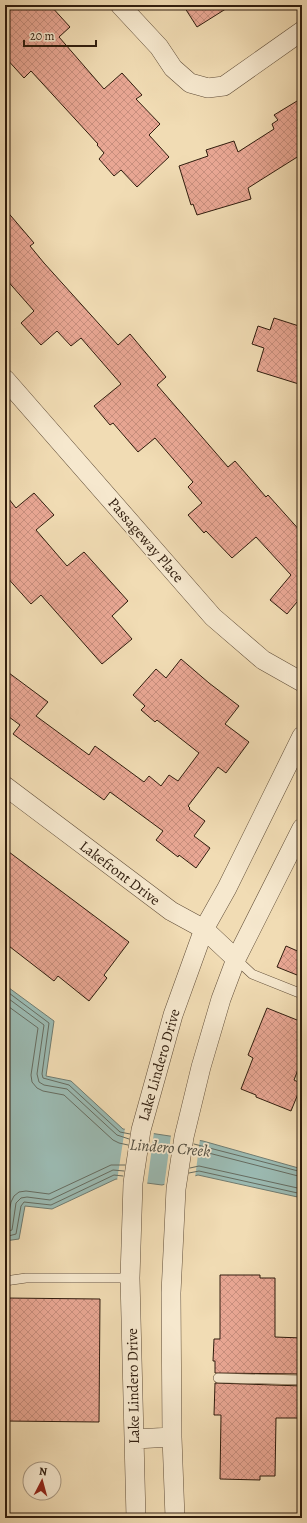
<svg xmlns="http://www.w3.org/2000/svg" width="307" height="1523" viewBox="0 0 307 1523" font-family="Alegreya,serif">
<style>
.water{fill:#9bbab2;stroke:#707b70}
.pier{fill:#f1dcb4}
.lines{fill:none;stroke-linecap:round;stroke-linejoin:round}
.shore{stroke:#666c60;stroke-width:1}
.building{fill:url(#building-cross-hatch);stroke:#301d0e}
.lane-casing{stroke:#604d38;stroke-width:10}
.street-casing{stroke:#604d38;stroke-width:20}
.lane{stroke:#f6e8ce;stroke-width:9}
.street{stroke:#f6e8ce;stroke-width:19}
.labels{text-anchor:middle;stroke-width:3.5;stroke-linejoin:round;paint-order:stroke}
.street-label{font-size:15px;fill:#301d0e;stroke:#f6e8ce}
.water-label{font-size:16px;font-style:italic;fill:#504c3f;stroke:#f6e8ce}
</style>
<defs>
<pattern id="building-cross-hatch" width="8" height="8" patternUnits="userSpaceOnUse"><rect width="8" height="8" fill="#e9a794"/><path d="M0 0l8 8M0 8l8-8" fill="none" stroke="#c88f7e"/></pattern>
</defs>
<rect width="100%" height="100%" fill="#f1dcb4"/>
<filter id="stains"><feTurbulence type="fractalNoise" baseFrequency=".005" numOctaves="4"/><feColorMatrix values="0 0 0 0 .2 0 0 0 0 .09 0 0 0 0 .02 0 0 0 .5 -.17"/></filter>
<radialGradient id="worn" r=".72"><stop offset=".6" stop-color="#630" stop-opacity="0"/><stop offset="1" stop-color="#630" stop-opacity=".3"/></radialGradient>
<path class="water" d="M5,985l49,36 -8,55 25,5 52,48 80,12 99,28v29l-104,-23 -36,10 -46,-6 -64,30 -27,-3 -6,33 -14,2z"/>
<path class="pier" d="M125,1128l29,4 -7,53 -30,-4z
M171,1135l29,4 -5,39 -31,9z"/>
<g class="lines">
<path class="shore" d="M5,990l44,33 -7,51 1,4 26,7 51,47 10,2
M5,996l39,29 -7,49 2,8 5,3 23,4 50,46 12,4
M5,1004l33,24 -7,47 1,7 5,6 6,3 21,4 49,45 6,3 9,2
M194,1144l108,28
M193,1149l109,28
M190,1168l9,-2 103,23
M189,1173l10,-2 103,23
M5,1226l2,-2 4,-22 3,-6 5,-4 7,-1 23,3 62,-29h14
M5,1232l7,-2 4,-27 5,-5 6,-1 23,3 63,-30 11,1
M5,1237l11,-3 5,-28 3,-4 27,3 63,-30 9,1"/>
</g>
<path class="building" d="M5,5h45l20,22 -11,10 45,52 18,-16 20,22 -6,4 24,25 -11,11 20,22 -32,30 -16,-17 -7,6 -15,-17 5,-6 -7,-8 1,-1 -67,-73 -7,7 -19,-21z
M183,5h49l-35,22z
M302,98v56l-54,34 3,11 -54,16 -4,-11 -2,1 -12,-39 29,-10 -2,-6 28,-9 4,11 36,-23 -2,-5 6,-4 -4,-5z
M5,209l29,34 -4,3 14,17 74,82 12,-11 36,43 -9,8 71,82 7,-6 31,36 2,-2 34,38v63l-15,18 -17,-14 21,-25 -35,-38 -24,21 -26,-27 -2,2 -16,-18 14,-12 -14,-16 5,-5 -38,-44 -17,14 -25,-29 -3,2 -16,-19 27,-22 -40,-46 -10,8 -14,-15 -16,14 -20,-22 13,-12 -29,-33z
M274,318l28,9v58l-45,-14 7,-23 -12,-4 6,-18 12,4z
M34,493l20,22 -18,15 31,36 17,-14 44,49 -16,15 20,23 -30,25 -61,-69 -10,9 -26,-29v-81l11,14z
M181,659l28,24 30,23 -14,18 24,18 -23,31 -8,-6 -30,39 2,2 -1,1 16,12 -11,15 16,12 -14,20 -17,-13 -1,2 -22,-17 7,-9 -53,-39 -6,8 -91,-66 7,-9 -15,-11v-44l43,32 -12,14 53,39 6,-9 49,36 5,-6 12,10 8,-11 9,6 21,-28 -42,-33 -2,2 -14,-12 4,-4 -12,-11 23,-26 10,9z
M5,849l124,93 -25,33 3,3 -18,23 -31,-25 -4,5 -49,-38z
M286,946l16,7v24l-25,-10z
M267,1008l35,14v37l-8,21 8,4 -11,27 -35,-14v-2l-15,-6 12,-31 -5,-3z
M220,1275h40v3h15v59l27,1v36l-87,-1v-12h-2l1,-22h6z
M5,1298l95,1 -1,123 -94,-1z
M215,1383l87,3v32h-26l-1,58h-15v4l-40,-1 1,-64h-7z"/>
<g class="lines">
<g class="lane-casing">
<path id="lane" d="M236,959l16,15 50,20
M5,1281l21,-3h104
M218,1378l84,2"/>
</g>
<g class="street-casing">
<path id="street" d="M120,5l39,42 14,21 17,15 18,5 16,-2 78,-55
M5,379l208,238 50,43 39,22
M5,786l166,125 33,18 32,30
M135,1439l37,-2
M136,1518l-6,-240 3,-95 8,-53 32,-115 31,-86 23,-41 75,-152
M175,1518l-3,-81 -1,-144 5,-104 8,-52 17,-70 20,-68 15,-40 66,-131"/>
</g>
<use href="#lane" class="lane"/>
<use href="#street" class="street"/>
</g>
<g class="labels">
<g class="street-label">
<text transform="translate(146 540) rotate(49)" y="5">Passageway Place</text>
<text transform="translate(120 873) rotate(37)" y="5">Lakefront Drive</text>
<text transform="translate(159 1065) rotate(-74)" y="5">Lake Lindero Drive</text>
<text transform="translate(133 1386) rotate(-91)" y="5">Lake Lindero Drive</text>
</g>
<g class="water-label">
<text transform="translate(170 1147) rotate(5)" y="6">Lindero Creek</text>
</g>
</g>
<rect width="307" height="1523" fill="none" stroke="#f1dcb4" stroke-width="20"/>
<rect x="6" y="6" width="295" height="1511" fill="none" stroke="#301d0e" stroke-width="2"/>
<rect x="10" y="10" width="287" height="1503" fill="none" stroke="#301d0e"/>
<g transform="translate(42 1481) rotate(6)"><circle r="19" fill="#f6e8ce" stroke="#a79781"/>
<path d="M0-3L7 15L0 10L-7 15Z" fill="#8f2418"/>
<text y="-6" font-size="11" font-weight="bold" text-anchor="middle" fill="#301d0e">N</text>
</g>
<path d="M24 40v6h72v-6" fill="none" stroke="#301d0e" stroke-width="2"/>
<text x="30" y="40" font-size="12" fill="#301d0e" stroke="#f6e8ce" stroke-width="3" paint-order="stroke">20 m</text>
<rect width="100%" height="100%" filter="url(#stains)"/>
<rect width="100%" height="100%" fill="url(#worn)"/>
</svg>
